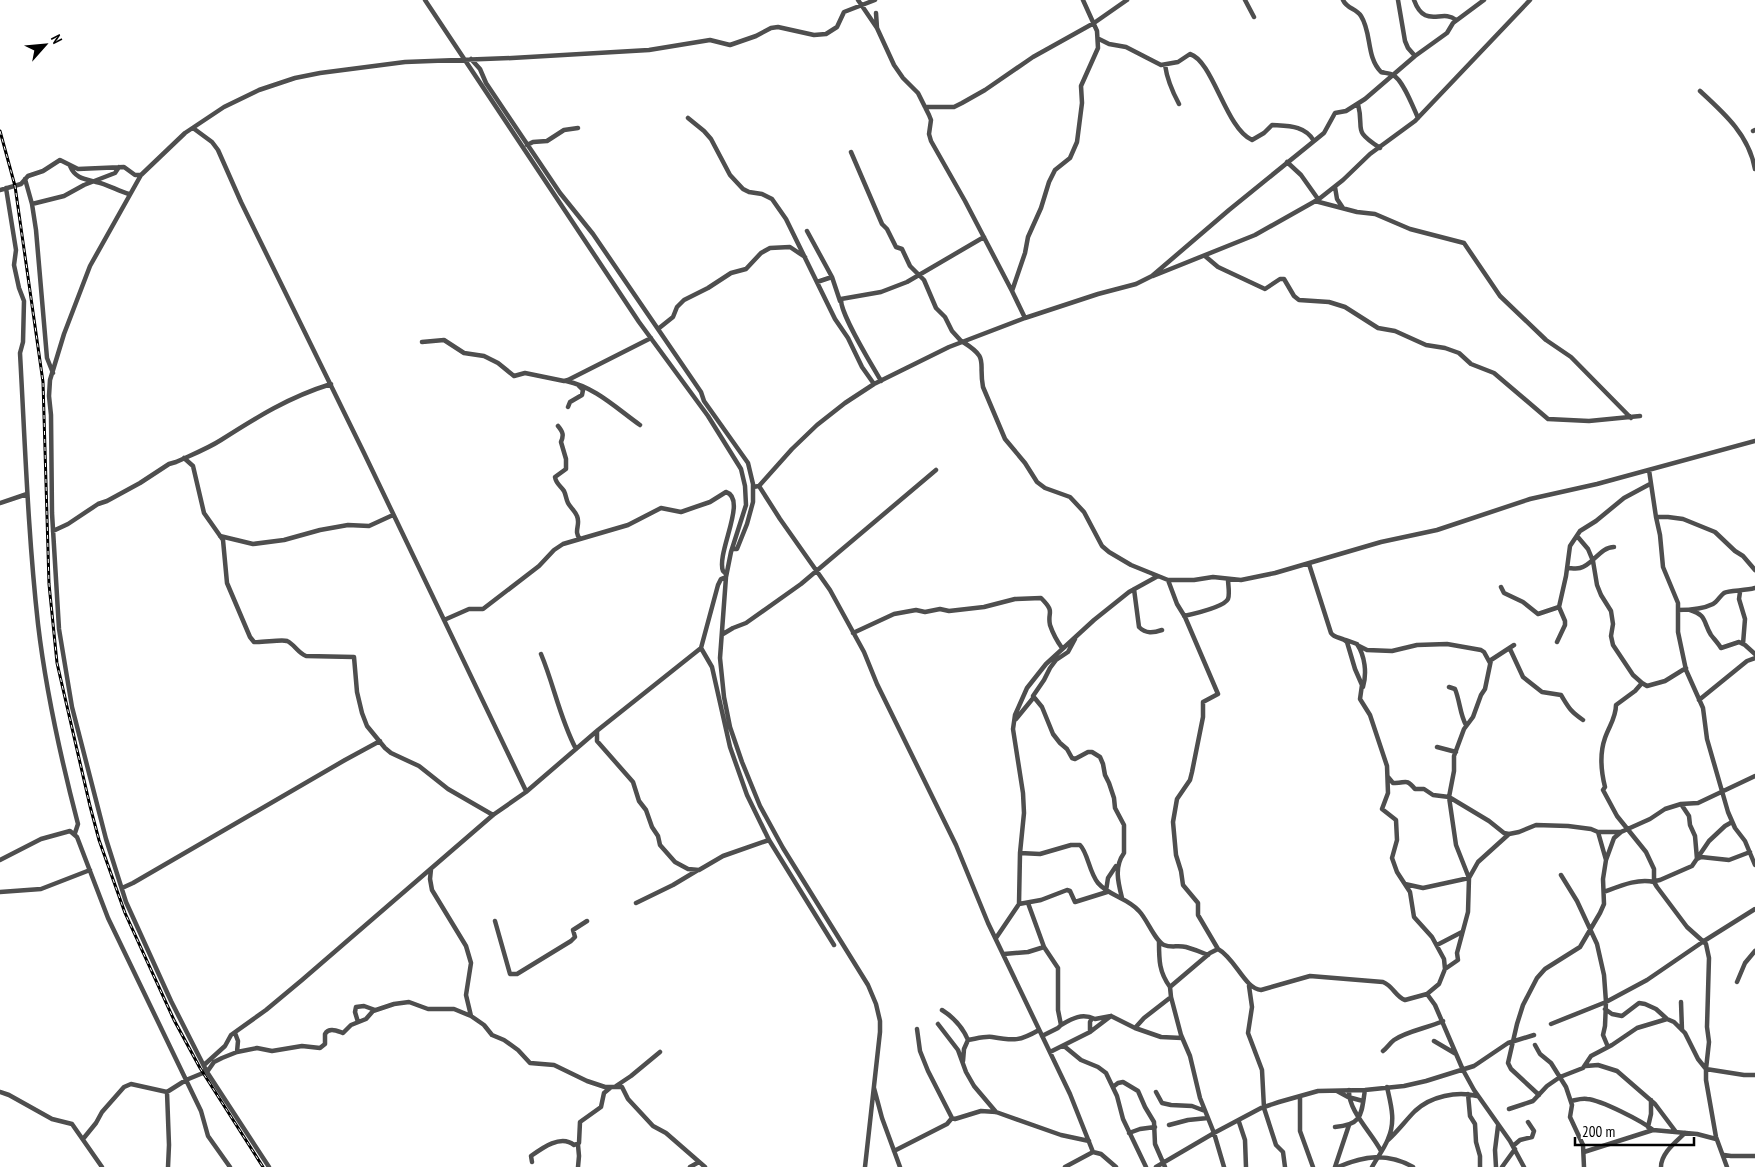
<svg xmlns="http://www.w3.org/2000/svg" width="1755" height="1167" viewBox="0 0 1755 1167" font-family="'PT Sans Narrow',sans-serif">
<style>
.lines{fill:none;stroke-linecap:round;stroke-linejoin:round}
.minor{stroke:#4e4e4e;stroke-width:4.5}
.rail-casing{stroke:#000;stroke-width:3}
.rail{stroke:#fff;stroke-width:1;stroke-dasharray:4;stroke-linecap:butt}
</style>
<rect width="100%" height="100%" fill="#fff"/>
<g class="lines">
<path class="minor" d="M425,0l214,322 69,94 33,53 4,17 1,19 -15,47 -5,25 -6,81 4,39 6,30 12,35 18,44 23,42 85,137 8,19 4,17v11l-15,135
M858,0l19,28
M1245,0l9,17
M1343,0c4,9 13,8 18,16 11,17 5,41 20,56 3,1 9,1 12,3 10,5 20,32 25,43
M1398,0l7,41 3,7 7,8
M1414,0c11,30 28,8 42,20
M876,13l1,15 17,37 9,13 15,15 11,22 2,5 -2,14 2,7 34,60 47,90
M1099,39l10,5 17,3 35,18 17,-3 12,-8c23,7 36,75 62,86l12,-7 8,-8c16,1 33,0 42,16
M471,59l9,10 6,14 74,110 33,41 108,158 3,9 44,62 5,21v18l-6,22 -10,25h-5
M1165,65c2,14 7,26 14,39
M1700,91c24,22 49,44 55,78
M1358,104c7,27 -7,25 22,44
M925,107h29l8,-4 23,-13 48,-33 61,-34 33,-23
M688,118l16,13 7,8 19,36 13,14 6,3 13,2 10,5 14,20 49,100 13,19 14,29 12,17
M193,128l19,14 6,8 23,52 123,251 162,338
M1753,131l2,-1
M527,145l6,-3 14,-1 17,-11 14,-2
M851,152l31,72 5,5 9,18 6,2 8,17 14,14 12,28 9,9 7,14 10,11
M1287,162l14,13 17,24
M70,166c5,12 14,13 26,16 11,2 22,9 33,12
M25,179l7,25 4,26 11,128 6,15
M1335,187l2,12 6,9
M6,188l10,62 -2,15 5,23 5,13 -1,41 -3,11c5,90 8,181 18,271 8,68 23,135 40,200l-3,9
M0,190l21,-6 7,-8 15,-5 17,-11 18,9 46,-2 11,8h6
M1315,201l42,11 18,2 35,15 54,14 36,53 46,44 25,17 60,61
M32,204l32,-8 20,-11 31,-12 4,-6
M807,231l25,46 8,24
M1205,256l13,11 47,22 15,-10h4l10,17 5,4 30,2 16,5 33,21 17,3 31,14 19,3 14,5 12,11 23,9 54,46 41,2 51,-5
M1153,276l102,-41 64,-36 24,-19 27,-26 45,-33 115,-121
M817,282l15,-5
M1025,318l-13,-27 13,-38 3,-16 13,-29 8,-26 6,-12 15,-12 7,-16 5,-39 -1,-17 17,-38 -1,-17 -14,-31
M658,329l15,-12 4,-10 7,-7 24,-12 23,-15 15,-4 15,-16 9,-5 20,-1 15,10
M422,342l22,-2 20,13 20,3 14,7 16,13 11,-3 39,8 4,-1 83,-42
M963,342c27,17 15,19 20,45l22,52 20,24 12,19 8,6 25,9 14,15 18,34 7,6 22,13 37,15h26l19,-3 28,3 34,-7 106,-31 56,-12 93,-31 67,-15 158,-43
M566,381c29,6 50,27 74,44
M881,381c-9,-16 -41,-67 -40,-82l40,-7 26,-10 77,-45
M568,407l2,-5 12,-7 1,-5 -4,-4
M558,426c5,6 6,9 3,16l5,17v10l-11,8c1,7 6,9 9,14 2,4 2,8 4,12 2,4 7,8 9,13 4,9 -4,15 3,23
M184,458l9,8 11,47 19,27 4,43 23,54 4,5c8,1 27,-3 33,-1 7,3 11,12 19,15l48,1 3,35 5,21 5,13 18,22 6,5 28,13 29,23 45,26
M1649,470l7,47 4,18 3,32 15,36v29l8,38 17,38 4,31 21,73 7,16 10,13 10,24
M759,486l21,33 50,71 34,62 13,32 79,161 32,78 82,171 23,58
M753,487l6,-1 33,-37 25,-24 28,-22 29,-19 75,-37 76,-29 73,-24 38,-10 16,-8 77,-66 95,-77 11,-20 11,-2 19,-12 50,-43 32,-23 6,-10 31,-23
M0,503l27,-9
M1656,517h12l15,2 32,13 20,19 8,5 12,14
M53,531l15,-7 30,-20 9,-3 33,-18 29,-19 7,-2c15,-7 31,-13 45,-22 36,-23 68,-43 110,-56
M220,536l33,8 31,-4 36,-10 28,-5 21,1 24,-11
M1577,536l11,13 5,12 4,24 4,10 10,16 2,13 -2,12 2,9 20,30 9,8 5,3 18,-5 21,-13
M1309,564l22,69c4,6 12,4 16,9l8,27 7,16 -2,14 10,16 17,51 1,27 -6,16 14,11 1,20 -5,18 5,14 13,20 4,25 18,20 12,22 1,10
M1567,568c4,0 9,1 13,0 13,-3 20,-21 34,-21
M1168,580l9,24 8,13 33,77 -15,8v15l-11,55 -2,8 -13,19 -4,23 3,33 5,16 2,14 15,18v12l20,34
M1501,587l3,6 19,9 15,12 21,-7
M1134,589l5,38c7,7 14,6 23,3
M1740,592l-1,7 6,20 -2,25
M1678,610c11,0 25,-1 35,-6 4,-2 7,-8 11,-11 5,-3 22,-2 31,-5
M1690,610c17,5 13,12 21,25 3,4 7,8 10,13l18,-6 6,3 10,9
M1184,616c9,-2 40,-9 44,-17 2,-5 0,-14 0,-20
M444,620l25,-11h14l56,-43 15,-16 9,-6 65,-19 33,-17 20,4 29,-10 16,-10c22,7 -10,61 -3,79l3,3
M853,633l41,-19 22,-4 9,2 15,-3 9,2 35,-4 31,-8 26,-1c15,15 6,13 9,27 3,9 7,16 12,23
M723,634l10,-6 13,-5 55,-39 135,-114
M1075,639l-7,13 -12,8 -6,8 -6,12 -11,16 9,11 11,27 7,9 7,6 5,9 3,1 13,-7h4l8,5 3,7 2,11 4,8 5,15 1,10 9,17v28c-10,14 -6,29 -2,45
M1346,640l11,4c8,12 10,29 6,43
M1557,642l8,-17v-4l-6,-14 7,-31 4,-30 10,-15 16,-10 28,-23 26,-14
M1359,646l8,4 25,1 25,-6 30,-1 34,6 3,2 6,11
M701,648l11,19 18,80 17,48 22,45 65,105
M1510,649l13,28 19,15 19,3c8,13 9,16 22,25
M541,654c13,31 19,65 35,95
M1642,683l-7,8 -19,14c0,13 -7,21 -11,33 -6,17 -4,33 0,49l-2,3 14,26 29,36 8,17v13l3,5 30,40 19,17 3,14 -2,69 2,15 -3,27v11l10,57 11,30
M1449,687l6,2c5,12 5,26 11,36
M1699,700l48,-39 8,-3
M1016,719l18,-22
M597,731v10l36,41 6,19 7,9 6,17 6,9 2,9 15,17 13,7 11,1 24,-14 46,-16
M1437,747l19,5
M1388,777l5,6c13,1 12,-6 22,6h9l9,6 16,2 40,24 15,12 5,1
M1681,804l8,12 1,9 5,11 2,23 4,-2 28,3 21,-8
M1598,832l8,28
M1020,853l20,1 31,-9h9c8,8 9,27 18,38 11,13 30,15 41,28 8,8 16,30 25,34 7,3 14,0 22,2 7,2 15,5 22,8
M0,860l41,-21 29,-8 7,6 31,81 93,193 7,25 22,31
M431,869l-1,10 2,11 34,56 5,17 -5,32 5,21
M1561,875l16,26 20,43 7,31 2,27 -1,24 -2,9 5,12
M1655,881l5,-1 32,-14 17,-25 16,-15 7,-4
M1405,884l18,4 46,-10 -13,-33 -7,-48 5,-26v-15l10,-27 9,-12 8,-22 4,-6 6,-29 23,-15
M122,888l11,-5 212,-123 35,-19
M1106,891l2,-13 8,-12
M0,892l41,-3 49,-19
M1604,892c16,-6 34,-14 50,-10
M636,903l37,-18 25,-15
M1028,903l16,44 14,21v42l3,15 -3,3 -16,8
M1019,904l22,-4 26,-10 3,1 5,11 32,-10
M495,921l15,53h7l54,-33 4,-4 -2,-7 14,-9
M996,938l23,-34 1,-51 4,-40 -1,-20 -10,-64 2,-14 12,-27 19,-24 48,-44 35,-28 29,-16
M1159,942c0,18 0,30 11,45
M1437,945l25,-13
M1004,954l24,-2 16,-5
M1737,982l8,-19 10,-12
M1249,986l3,21 -4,26 14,37 2,38 12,37 7,7 2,15
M1427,994l12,-10 6,-15 13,-9 -1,-7 11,-41 1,-34 9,-16 31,-28 10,-2 17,-7 32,1 23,3 7,3h23l29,-13 15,-10 16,-5 17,-1 57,-27
M1171,997l10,38 9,21 10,42 14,35 10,34
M1681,1002l1,28
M1605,1009l7,5 10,2 17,-13 6,1 11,5 11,10 7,3 11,11 13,26 8,10 38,6h11
M942,1010c11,7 21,18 26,30l-4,9 -1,12
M358,1022l-3,-10 1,-5 8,-1 11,4
M938,1024l20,26 8,22 8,14 22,26
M1551,1024l55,-22 41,-22 57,-39 51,-32
M1061,1025c12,-7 21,-12 34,-6l16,-3 24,12 9,-10 27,-21 -1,-10 40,-34 8,-4c17,9 27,40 43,41l49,-14 73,6c10,4 13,15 22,18l22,-6 8,11 28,65 11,20 36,51 14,26
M1135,1028l26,9 21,1
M917,1029l3,22 8,20 24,47
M1090,1032v-10l2,-4
M235,1033l3,8 -1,11
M968,1040c7,-1 17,-4 24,-3 22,4 28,4 47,-7
M1434,1041l22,13
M1535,1045l5,9 11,9 15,24 6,18 -2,12 13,28 1,22
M1064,1046l17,14 17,7 8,6 11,23 6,23 23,48
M1383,1051c4,-3 7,-8 11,-11 13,-9 34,-12 49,-19
M1050,1052l40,-20 21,-16
M204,1065l21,-19 6,-11 35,-25 36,-30 191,-165 33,-23 72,-62 103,-82 17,-63 3,-6 5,-2
M1586,1066l12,-1 19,6 38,33 21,28
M207,1072l7,-10 8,-4 15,-6 20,-4 15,3 30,-5 18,2 5,-4v-10c4,-7 12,-3 18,-1l8,-8 15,-6 7,-8 21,-7 15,-2 19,7h26l17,7 13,9 8,10 12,5 14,10 12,13 24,2 33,16 18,6h17l6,12 25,27 13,7 39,34
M616,1086l15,-10 29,-24
M1113,1087l5,-4 5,-1 15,9 7,16 9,15 1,22 10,23
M874,1088l8,30 18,49
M1349,1090c-1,21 23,43 32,61
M1337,1091l11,6 15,4
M0,1092l9,3 43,24 20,5 30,43
M167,1092l2,53 -1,22
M1156,1092l6,11 9,2 21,1 13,5
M1468,1094l2,22 5,8 1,18 4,14v11
M1539,1095l-28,-26 -3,-6 9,-39 6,-19 14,-27 8,-9 35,-22 20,-34 4,-9 -1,-25 3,-19 8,-22 7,-6
M1300,1096v35l13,36
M1571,1101c5,-1 11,-3 16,-2 14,1 55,22 66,31
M1509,1109l24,-8 14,-15 13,-9 23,-9 8,-12 21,-11 25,-17 30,-9
M1239,1122l6,18 1,27
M1169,1125l19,-5 20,-2
M1335,1127c28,-2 26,-13 30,-37
M1648,1127l3,-13v-14
M1129,1133l11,-4 15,-2
M83,1139l13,-16 6,-11 22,-25 7,-3 36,8 19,-12 17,-7 3,-4
M1388,1140c10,-9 18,-20 27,-29 16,-15 42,-20 62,-15
M578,1145l1,11 -1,11
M1513,1146l7,-6 12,-3 2,-6 -6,-9
M894,1151l53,-27 5,-6 3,1 26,-8 15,1 65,23 28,6
M1584,1152l69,-22 44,4 19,5
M1724,1155l7,1h24
M532,1162l-1,-6c11,-8 30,-22 43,-11l5,-2 1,-21 21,-15 3,-14 6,-5
M269,1167l-62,-95 -36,-71 -45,-99 -20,-63 -34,-132 -13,-78 -7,-116 -1,-98 -2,-19 1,-16 14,-46 26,-68 51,-91 44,-42 39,-26 35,-17 36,-12 25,-5 85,-11 107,-4 137,-8 61,-10 20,5 26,-9 15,-8 7,-1 36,8 12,-1 11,-7 7,-15 31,-12
M690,1167l9,-5
M1065,1167l28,-15 8,2 15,13
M1156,1167l58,-34 47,-25 18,-6 39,-11 47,-1 39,-4 22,-5 48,-15 34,-23 26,-8
M1335,1167l14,-42
M1338,1167c26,-11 49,-15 75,0
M1372,1167c5,-9 12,-18 16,-28 8,-18 3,-34 -1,-52
M1496,1167l-1,-17 3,-24
M1502,1167l13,-18
M1661,1167c0,-14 15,-25 24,-34"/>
<g class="rail-casing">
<path id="rail" d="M0,131l15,55 28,196 6,202 8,79 33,143 9,34 26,73 49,107 26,48 63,99"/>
</g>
<use href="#rail" class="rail"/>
</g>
<g transform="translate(45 45) rotate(63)" stroke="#ffffff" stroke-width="4" paint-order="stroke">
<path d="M0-4L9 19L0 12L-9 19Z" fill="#000000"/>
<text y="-8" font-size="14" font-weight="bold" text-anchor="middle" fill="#000000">N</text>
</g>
<path d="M1575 1137v8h119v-8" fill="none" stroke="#000000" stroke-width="2.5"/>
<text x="1582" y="1137" font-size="15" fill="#000000" stroke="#ffffff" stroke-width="4" paint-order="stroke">200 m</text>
</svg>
